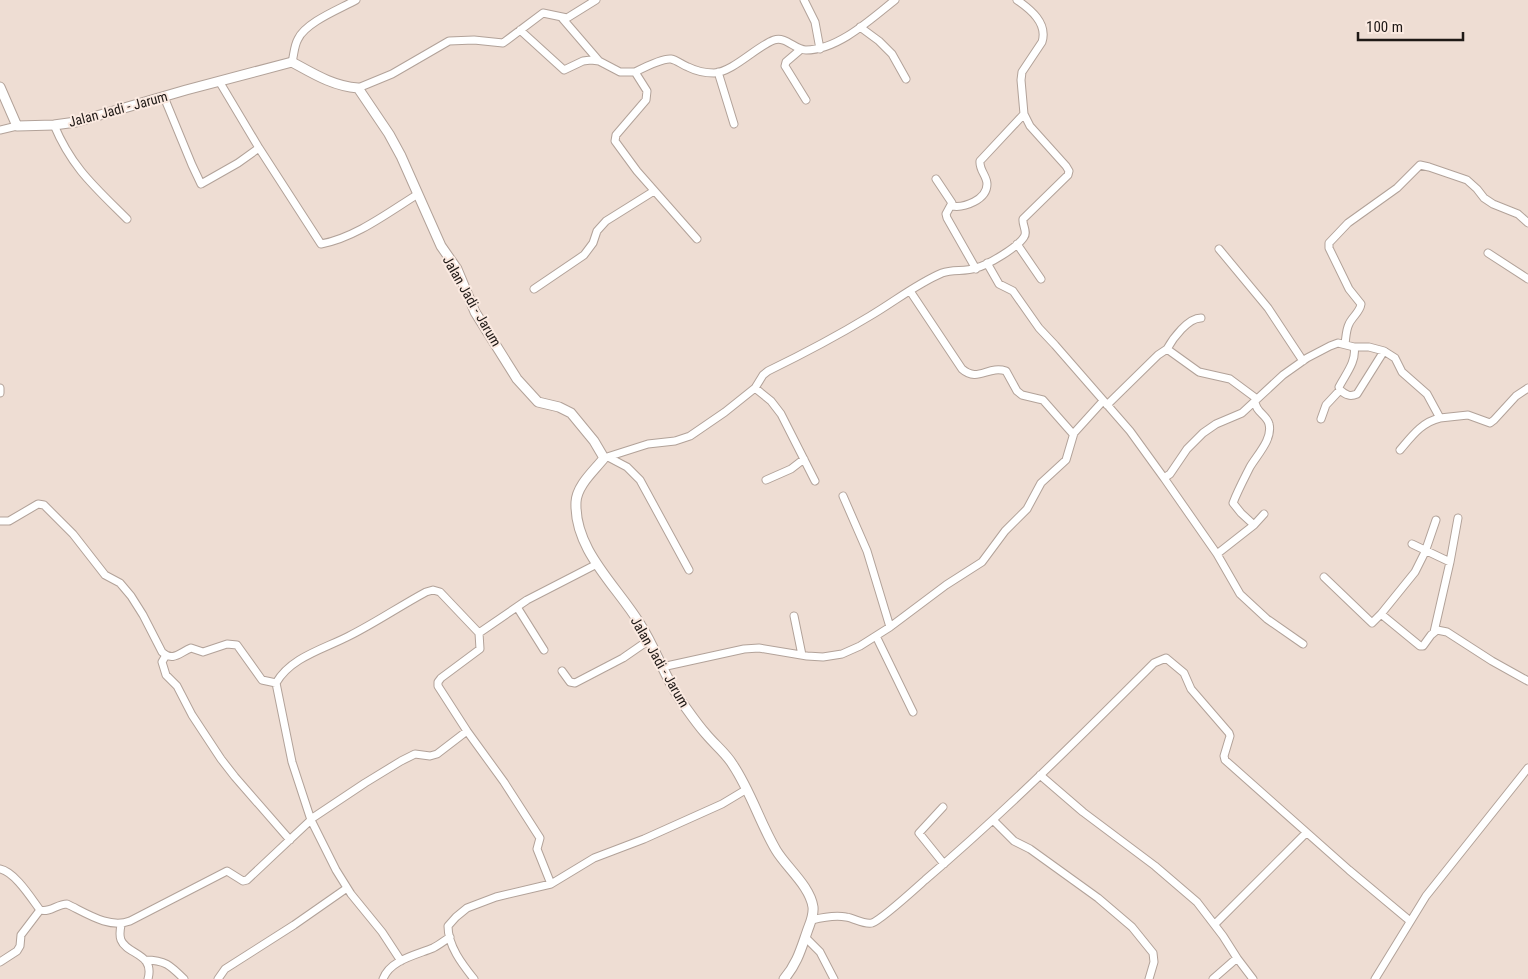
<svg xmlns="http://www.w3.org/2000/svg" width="1528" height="979" viewBox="0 0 1528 979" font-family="'Roboto Condensed',sans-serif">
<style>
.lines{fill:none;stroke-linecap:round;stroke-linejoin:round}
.minor-casing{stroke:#b2a299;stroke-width:9}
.tertiary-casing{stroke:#b2a299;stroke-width:11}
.minor{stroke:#fff;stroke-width:7}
.tertiary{stroke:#fff;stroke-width:9}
.labels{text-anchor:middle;stroke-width:4;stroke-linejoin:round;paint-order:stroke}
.street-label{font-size:14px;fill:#1f1916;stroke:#fbeae1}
</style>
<rect width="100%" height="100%" fill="#eeddd3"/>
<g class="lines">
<g class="minor-casing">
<path id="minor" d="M804,0l11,22 5,27
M562,18l37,43
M860,27l19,14 13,13 14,25
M520,30l44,40 19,-9 8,-1 8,1 21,11h15
M800,50l-14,12 -1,4 21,34
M292,62c2,-7 2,-16 6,-23 8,-17 42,-30 58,-39
M718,72l16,52
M219,81l40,67 62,96c34,-6 68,-32 97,-50
M358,88l34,-14 57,-33 25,-1 29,3 40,-30 24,5 29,-18
M164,97l28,68 9,19 37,-21 21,-15
M54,125c18,43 41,62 73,94
M0,130l17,-4
M936,179l16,24 -6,11 1,4 29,51
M952,206c12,2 35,-6 35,-22 0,-8 -8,-14 -7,-23l44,-47
M697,239l-60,-68 -22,-30 1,-6 30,-35 1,-9 -12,-19c8,-4 27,-14 36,-13 6,1 11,6 17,8 8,4 18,6 26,6 19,-1 43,-27 60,-33 12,-4 21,10 32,10 32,0 65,-31 89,-50
M1017,244l24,35
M1219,249l49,59 35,53
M1488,253l40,26
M987,263l12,21 14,7 26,37 16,17 75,86 34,47 6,-4 17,-25 16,-16 13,-9 26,-11 41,-38 24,-17 23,-12 8,-3 16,4c3,14 -9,28 -15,40l1,3c6,5 10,7 17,4l27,-43 11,7 7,14 25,22 13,24 28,-3 22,8 4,-3 22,-24 12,-8
M534,289l50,-34 9,-12 4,-12 9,-10 48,-30
M910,291l52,78c16,14 26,-4 44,2l11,20 5,4 21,5 30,34
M1345,344c1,-7 1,-14 4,-20 3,-7 11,-12 12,-20l-12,-15 -20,-41v-5l19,-20 49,-35 23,-23 9,2 38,13 10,9 7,9 9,6 25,10 10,9
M1354,347h15l15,4
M1167,349c6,-11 21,-31 34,-31
M0,388v5
M755,388l16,13 10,13 34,67
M1107,405l51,-50 9,-6 32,23 31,7 27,20
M1321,419l5,-14 14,-15
M1400,450c12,-14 22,-28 40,-32
M608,457l19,10 13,13 49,90
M604,458l44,-14 27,-3 15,-5 35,-24 30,-24 8,-13 5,-4c35,-17 69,-35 102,-55 24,-14 46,-32 72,-43 11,-4 23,-1 34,-5 12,-3 42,-21 48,-31 4,-5 -2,-12 -1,-18l45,-44 1,-4 -3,-5 -36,-40 -6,-12 -3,-34 1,-8 20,-30c6,-19 -12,-33 -25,-42
M1164,478l53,76 37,-29 10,-11
M766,480l25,-11 13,-10
M843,496l24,55 23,76
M0,521h9l29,-17 6,1 29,29 32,41 15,8 11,13 12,19 19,37c11,10 17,1 29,-4l12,4 24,-8 10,1 25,35 14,3
M1254,525l-13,-12 -8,-10c5,-13 11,-24 17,-36 7,-12 23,-28 19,-43 -2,-9 -14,-12 -14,-23
M1412,544l38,18 8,-44
M1217,554l23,40 27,25 36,25
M1324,577l48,46 9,-9 39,32h3l8,-11 6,-5 10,2 45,29 36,20
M517,607l27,43
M1381,614l34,-42 10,-20 11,-32
M794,616l8,39
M1434,632l16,-70
M479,633l1,16 -39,29 -3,4v4l29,45 37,51 36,56 -3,11 14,35
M876,636l37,76
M166,655l-4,7 4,13 11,11 15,29 29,44 14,18 55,63
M662,667l82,-18 15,-1 48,8 16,1 19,-3 18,-8 30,-19 56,-42 36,-23 23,-31 22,-22 14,-26 25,-23 8,-27 29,-32
M562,671l8,11 5,1 48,-25 26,-18
M1040,775l43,37 72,54 42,36 26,34 14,22
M943,807l-24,26 25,31
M993,820l21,21 16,8 68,49 34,29 21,26 1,9 -5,17
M0,869c15,3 31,29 40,41 10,3 17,-6 27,-6 19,9 42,25 63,17l97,-50 16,10 4,-1 67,-63 51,-34 36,-22 14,-7 15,2 7,-2 30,-23
M812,920c12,-3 22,-5 34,-3 8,1 18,8 26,6 9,-3 44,-35 53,-43 80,-68 155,-143 229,-217l12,-5 18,15 7,16 38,44 1,3 -6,20 1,4 124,110 61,51
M1215,924l91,-91
M121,925c-1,5 -2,10 0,15 6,15 34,13 27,39
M805,937l15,15 14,27
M145,960c20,0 25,5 39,19
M401,961l-19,-29 -31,-38 -15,-24 -25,-50 -19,-58 -16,-79c15,-26 48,-34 73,-47 26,-13 51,-30 77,-44l7,-2 7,2 39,41 48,-33 70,-36
M0,962l17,-11 3,-5 1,-11 19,-25
M218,979l7,-10 69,-44 53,-37
M383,979c7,-19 33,-24 50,-31 6,-3 11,-7 17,-11
M474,979c-12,-15 -26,-33 -26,-53l8,-9 11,-9 29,-11 55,-13 43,-26 50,-19 78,-35 25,-15
M1213,979l24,-21 16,21
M1375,979l51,-83 102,-128"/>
</g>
<g class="tertiary-casing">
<path id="tertiary" d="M0,87l17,39 37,-1 22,-3 110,-32 106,-28c22,12 41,24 66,26l31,46 12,22 40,90 16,23 18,43 42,67 21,23 21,5 12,6 23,28 10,17c-10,13 -27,27 -28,44 -2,48 41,84 64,122 16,25 24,52 41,77 8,11 16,23 25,33 9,11 20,19 27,31 18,27 27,58 43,85 10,17 34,36 37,57 1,9 -3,16 -6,25 -6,17 -10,32 -23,47"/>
</g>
<use href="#minor" class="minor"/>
<use href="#tertiary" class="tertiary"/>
</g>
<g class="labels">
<g class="street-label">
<text transform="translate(118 109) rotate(-15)" y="5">Jalan Jadi - Jarum</text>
<text transform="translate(472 301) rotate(60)" y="5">Jalan Jadi - Jarum</text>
<text transform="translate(660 662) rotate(60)" y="5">Jalan Jadi - Jarum</text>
</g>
</g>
<path d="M1358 32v8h105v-8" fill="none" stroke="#1f1916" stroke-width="2.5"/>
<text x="1366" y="32" font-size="15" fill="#1f1916" stroke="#fbeae1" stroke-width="4" paint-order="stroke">100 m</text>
</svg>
